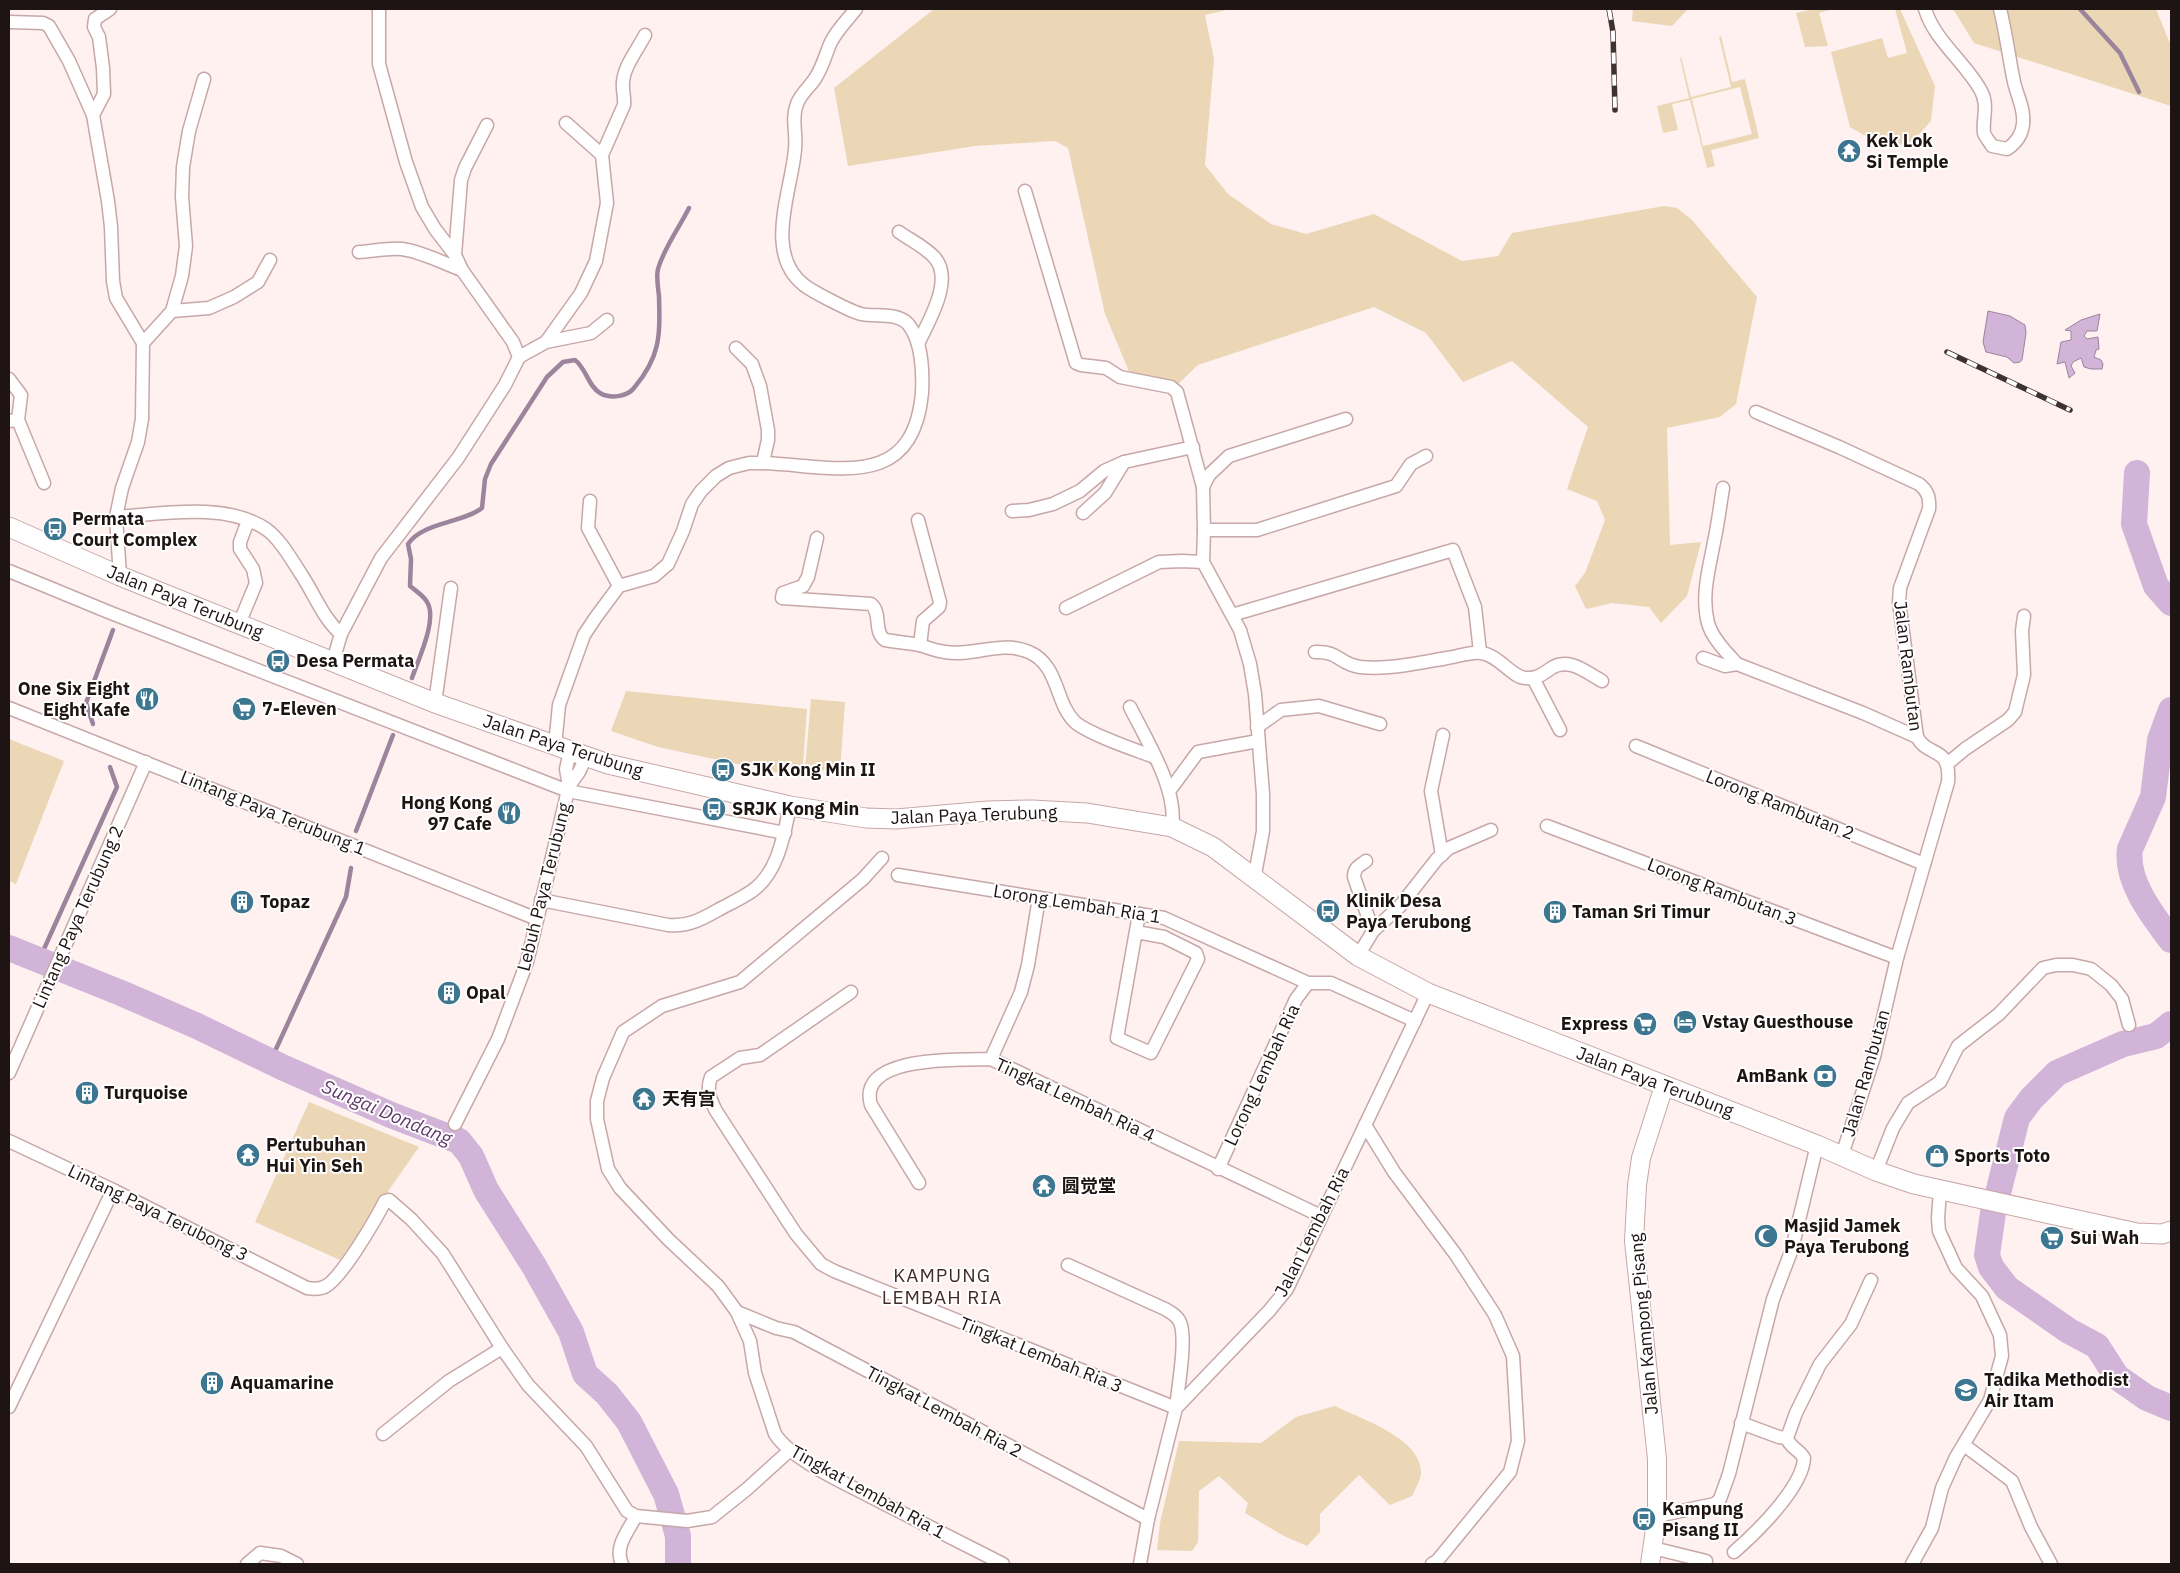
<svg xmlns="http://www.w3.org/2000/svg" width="2180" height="1573" font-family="'IBM Plex Sans','Noto Sans SC',sans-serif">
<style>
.green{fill:#ebd6b6;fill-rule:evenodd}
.water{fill:#d1b4d8;stroke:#9c849d}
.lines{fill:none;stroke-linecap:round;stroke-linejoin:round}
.stream{stroke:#9c849d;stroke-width:4.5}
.river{stroke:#d1b4d8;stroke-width:26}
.minor-casing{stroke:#c7a7a7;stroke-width:15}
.secondary-casing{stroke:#c7a7a7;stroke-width:20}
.primary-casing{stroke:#c7a7a7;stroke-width:21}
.minor{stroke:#fff;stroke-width:12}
.secondary{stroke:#fff;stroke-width:18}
.primary{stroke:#fff;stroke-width:19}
.rail-casing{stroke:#3d3131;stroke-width:5.5}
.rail{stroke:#fff;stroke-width:4;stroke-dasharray:11;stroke-linecap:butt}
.labels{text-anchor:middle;stroke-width:4;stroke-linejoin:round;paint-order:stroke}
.poi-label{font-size:18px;font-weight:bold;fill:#1f1414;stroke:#fff;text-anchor:start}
.street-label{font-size:18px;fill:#1f1414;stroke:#fff}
.water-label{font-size:19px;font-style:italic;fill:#5e3867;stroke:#fff}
.neighbourhood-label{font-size:19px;letter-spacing:1px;fill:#442b2b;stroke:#fff}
</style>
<rect width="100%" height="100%" fill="#fef1f0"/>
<!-- green -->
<g class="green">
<path d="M934,9H1231L1205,15L1214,59L1205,165L1228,194L1271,224L1306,234L1374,214L1462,261L1498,256L1512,233L1664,206L1677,208L1692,220L1757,297L1736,404L1720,417L1667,428L1670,545L1701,542L1687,596L1661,623L1649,607L1612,603L1586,609L1575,586L1585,573L1605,520L1597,501L1567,489L1588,427L1512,361L1463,382L1426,333L1374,307L1198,365L1177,385L1130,374L1105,314L1068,148L1055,141L975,146L848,166L834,88Z"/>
<path d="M1633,9H1688L1672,26L1632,21Z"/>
<path d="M1813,9H1833L1819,13L1828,46L1805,47L1796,13Z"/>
<path d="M1895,9H1900L1935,86L1931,121L1912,142L1905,145L1876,142L1850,127L1831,52L1882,38L1888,58L1907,53Z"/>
<path d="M1953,9H2156L2171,46V106L1974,43Z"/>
<path d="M1721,36L1732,82L1745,79L1759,138L1711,150L1715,166L1707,168L1690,100L1672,104L1678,130L1663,133L1657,106L1689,98L1680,58L1681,57L1691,97L1731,87L1719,37ZM1740,87L1752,134L1703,146L1692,99Z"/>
<path d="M626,691L807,709L802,778L658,747L611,731Z"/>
<path d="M811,699L845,702L840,772L805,769Z"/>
<path d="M9,739L64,761L16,884L9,881Z"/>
<path d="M309,1102L419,1147L340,1260L255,1222Z"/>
<path d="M1335,1406C1361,1419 1419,1437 1421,1471C1422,1478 1415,1489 1412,1496L1390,1505L1359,1475L1320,1514V1532L1307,1546L1284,1536L1245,1513L1248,1503L1219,1476L1199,1491L1198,1542L1192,1551L1157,1550L1160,1523L1179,1441L1261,1443L1296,1417Z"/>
</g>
<!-- water -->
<g class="water">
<path d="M1988,311L2010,316L2025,325L2026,333L2022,360L2020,362L2014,363L2007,357L1986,352L1983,342Z"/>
<path d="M2100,314L2097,331H2087L2084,336L2087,339L2098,337L2099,349L2096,350L2094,357L2101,360L2103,364L2102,369H2091L2084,367L2081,358L2073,362L2071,366L2075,373L2069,378L2065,362L2057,364L2061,342L2071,340V331L2065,330L2081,320Z"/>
</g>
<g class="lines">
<!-- stream -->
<g class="stream">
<path d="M2080,9L2120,53L2139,92"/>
<path d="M412,678C418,660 438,619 427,602C424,596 416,591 410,586L411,559L408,544C423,522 463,523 482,508L485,479L491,464L547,377L563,362L575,360C586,368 588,386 600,393C610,399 627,397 634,388C661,356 660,335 659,296C658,287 656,277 658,269C664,248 679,228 689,208"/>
<path d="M93,724L86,703L113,630"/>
<path d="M356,831L393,735"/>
<path d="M39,960L117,787L110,767"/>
<path d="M270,1062L346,897L351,868"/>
</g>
<!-- river -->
<g class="river">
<path d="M2137,473L2134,524L2156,586L2171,603"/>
<path d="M2171,710L2160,740L2153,797L2130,849C2125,881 2153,916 2171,940"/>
<path d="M9,948L121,993L197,1026L284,1068L391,1115L459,1141L471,1156L486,1190L534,1266L571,1332L585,1374L607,1394L629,1422L666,1494L678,1536V1564"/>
<path d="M2171,1024L2156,1036L2123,1044L2057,1073L2031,1099L2017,1118L1993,1213L1987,1255L1991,1267L2007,1288L2069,1331L2097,1346L2117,1377L2147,1398L2171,1408"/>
</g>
<!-- minor casing -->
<g class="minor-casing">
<g id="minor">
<path d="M1925,9C1934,40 1966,63 1981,91C1989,105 1982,120 1984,133C1985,137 1990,142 1992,146L2007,149C2016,143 2022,135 2023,124C2025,109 2017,96 2014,82C2009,58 2006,33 2000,9"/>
<path d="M9,22L43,23L49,26L69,61L93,115L108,201L111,227L113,281L116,298L143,343"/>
<path d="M93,115L104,94L103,68L99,37L94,27L95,19L110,9"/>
<path d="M566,123L602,155"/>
<path d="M1025,191L1076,363L1081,365L1106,368L1120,377L1171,387L1177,392L1203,487L1204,530L1203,562L1240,630L1250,664L1255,694L1263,794V831L1254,880"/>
<path d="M899,232C910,240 925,247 934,257C955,279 928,322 918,344"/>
<path d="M359,252C373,251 388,248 402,249C423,252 443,263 462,270"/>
<path d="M455,255L461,180L465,168L487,125"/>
<path d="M172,311L209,308L234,297L258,282L270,260"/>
<path d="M546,342L581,293L596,261L607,203L602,155L624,105C625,97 622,90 623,82C624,66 638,49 645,35"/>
<path d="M736,348L752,364L760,386L768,430V440L763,462"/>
<path d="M519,357L546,342L591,333L607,320"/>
<path d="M9,379L21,395L18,420"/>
<path d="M1756,412L1839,447L1919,484C1928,491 1930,498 1929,509L1900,588L1899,602L1917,737C1928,758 1951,745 1948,782L1897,958L1874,1057L1842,1155"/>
<path d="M9,421L18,420L44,483"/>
<path d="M1203,487L1209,475L1229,456L1346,419"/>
<path d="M1723,488C1720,506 1718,524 1714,542C1709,569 1701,596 1708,623C1712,638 1727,653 1737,664"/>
<path d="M590,501L588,528L619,586"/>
<path d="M1012,511L1029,510L1053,504L1080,491L1104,471L1124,462"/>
<path d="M1083,513L1105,493L1124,462L1193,447"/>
<path d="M116,517C162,514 226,502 266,529C281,540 291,559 301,574C315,595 322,617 341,634"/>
<path d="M918,520L940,602L939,607L923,621L920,645"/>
<path d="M1204,530H1257L1396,486L1411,464L1426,456"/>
<path d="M817,538L808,577L803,586L783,593L782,598L871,604C882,613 873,632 885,640C897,642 908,643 920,645C928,648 937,651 945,652C974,657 1000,640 1029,652C1059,665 1055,702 1074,721C1085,733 1136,750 1154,757"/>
<path d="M9,571L111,613L568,791L785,833"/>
<path d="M120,576L116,517L122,488L138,442L142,419L143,343L172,311L182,276L186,246L182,197L183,167L189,131L204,79"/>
<path d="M1066,608L1159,562L1182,561L1203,562"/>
<path d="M1232,615L1453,550L1475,607L1480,652"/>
<path d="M239,624L256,583L253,569L240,549V542L248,521"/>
<path d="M1315,652C1340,651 1338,664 1360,667C1389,670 1419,663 1447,658C1457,657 1471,651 1481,653C1499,655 1512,678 1526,678C1536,679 1543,674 1550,669C1568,656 1586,672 1602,681"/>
<path d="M1703,658L1725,666L1737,664L1863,713L1917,737"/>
<path d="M333,661L341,634L381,558L458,458L505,385L519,357L513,342L462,270L455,255L435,229L422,207L406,162L379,64V9"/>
<path d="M1533,678L1560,730"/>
<path d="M435,703L451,588"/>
<path d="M1130,707C1147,741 1178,790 1172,827"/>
<path d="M9,708L537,919"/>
<path d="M1257,727L1281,710L1319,706L1380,724"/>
<path d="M555,746L559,705L584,635L596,617L619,586L654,576L668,564L683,531L692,504L701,491L716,476L729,468L749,463C823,461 912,500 922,393C923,373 922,340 908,324C897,312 875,317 861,314C850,311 813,292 804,285C763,253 792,190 795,149C797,133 791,119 797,104C800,94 811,86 816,77C823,66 826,53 831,42C837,30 848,19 856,9"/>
<path d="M1636,746L1924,864"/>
<path d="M1947,764L1965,749L2008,720L2015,712L2024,675L2022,631L2024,616"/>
<path d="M569,786L566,769L570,752"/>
<path d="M1170,790L1198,752L1258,741"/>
<path d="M1547,826L1897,958"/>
<path d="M1442,855L1431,791L1443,735"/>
<path d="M882,858L863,879L740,982L662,1006L623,1032L603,1078L597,1101V1119L608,1169L620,1188L668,1239L718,1286L737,1312L750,1341L755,1373L775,1434C792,1460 845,1483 873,1498C916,1520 959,1542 1003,1564"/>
<path d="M898,875L1164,918L1308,983H1331L1415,1021"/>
<path d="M541,900L668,925C688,927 702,919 718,910C729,904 742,898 752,891C778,873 784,835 790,806"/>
<path d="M1373,931L1400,906L1437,859L1449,848L1491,830"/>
<path d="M1136,932L1164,937L1196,953L1198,959L1151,1053L1117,1038L1139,914"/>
<path d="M1358,956L1373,931L1354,877C1354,868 1359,866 1366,861"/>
<path d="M851,992L760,1055L740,1058L711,1077C706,1090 710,1099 716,1111L796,1234L821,1264L834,1271L1176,1408C1178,1387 1186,1345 1181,1325C1179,1317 1172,1313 1165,1309L1068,1265"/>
<path d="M991,1059L1021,992L1028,965L1039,898"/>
<path d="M9,1073L146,762"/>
<path d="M455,1124L498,1039L527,962L569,786L579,772L586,757"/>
<path d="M1365,1125L1394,1172L1456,1255L1495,1315L1513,1356L1518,1441L1510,1472L1437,1561L1432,1564"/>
<path d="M9,1141L113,1190L307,1288C313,1289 321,1289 326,1286C342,1277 376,1219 385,1201L389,1200L411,1219L443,1254L502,1348L528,1385L586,1446L627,1511L636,1516L687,1521L712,1517L747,1489L789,1451"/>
<path d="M1218,1169L1296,999L1308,983"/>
<path d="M1876,1171L1893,1128L1908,1103L1940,1082L1958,1046L1999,1014L2043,968L2056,965H2073L2091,969L2111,985L2122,999L2129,1025"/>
<path d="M919,1183L871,1105C856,1054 963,1060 991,1059L1321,1216"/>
<path d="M737,1312L776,1328L794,1332L1148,1519"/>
<path d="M9,1407L113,1190"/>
<path d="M1741,1423L1779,1437L1787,1438"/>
<path d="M383,1434L449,1381L502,1348"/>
<path d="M1964,1445L2012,1481L2031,1527L2051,1564"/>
<path d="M1657,1516L1715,1504L1720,1499L1729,1474L1773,1299L1792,1249L1817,1145"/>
<path d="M1653,1548L1706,1561"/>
<path d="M1734,1552C1756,1533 1803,1487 1804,1458C1800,1450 1789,1447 1787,1438L1796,1413L1820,1364L1851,1324L1871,1280"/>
<path d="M247,1564L260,1553L281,1556L297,1564"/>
<path d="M622,1564C614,1547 628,1531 636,1516"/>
<path d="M1140,1564L1148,1519L1176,1408L1269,1311L1287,1289L1428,993"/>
<path d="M1912,1564L1932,1528L1942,1488L1956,1457L1990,1400L2002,1356L2000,1335L1982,1296L1956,1268L1939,1231L1938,1218L1940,1190"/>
</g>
</g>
<!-- secondary casing -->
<g class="secondary-casing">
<path id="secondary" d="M1650,1564L1657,1516V1459L1634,1241L1637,1185L1641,1158L1664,1086"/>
</g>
<!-- primary casing -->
<g class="primary-casing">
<path id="primary" d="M9,527L120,576L435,703L608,764L790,806L866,818L896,819L988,811L1032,810L1087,813L1172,827L1213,847L1358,956L1428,993L1817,1145L1876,1171L1914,1184L2137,1233L2162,1234L2171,1231"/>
</g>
<!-- minor -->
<use href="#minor" class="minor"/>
<!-- secondary -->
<use href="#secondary" class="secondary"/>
<!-- primary -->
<use href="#primary" class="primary"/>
<!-- rail casing -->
<g class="rail-casing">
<g id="rail">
<path d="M1609,9L1613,32L1615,110"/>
<path d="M1947,352L2070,410"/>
</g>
</g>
<!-- rail -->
<use href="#rail" class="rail"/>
</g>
<!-- icons -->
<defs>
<g id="temple-disc" transform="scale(1.25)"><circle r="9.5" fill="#3d7690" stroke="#fff"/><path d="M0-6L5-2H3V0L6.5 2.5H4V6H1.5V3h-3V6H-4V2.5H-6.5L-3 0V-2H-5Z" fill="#fff"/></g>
<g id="bus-disc" transform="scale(1.25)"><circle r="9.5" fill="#3d7690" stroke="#fff"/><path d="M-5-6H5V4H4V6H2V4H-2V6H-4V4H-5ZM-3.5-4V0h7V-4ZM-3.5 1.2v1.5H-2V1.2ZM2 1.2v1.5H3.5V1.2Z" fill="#fff"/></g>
<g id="restaurant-disc" transform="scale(1.25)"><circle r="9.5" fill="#3d7690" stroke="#fff"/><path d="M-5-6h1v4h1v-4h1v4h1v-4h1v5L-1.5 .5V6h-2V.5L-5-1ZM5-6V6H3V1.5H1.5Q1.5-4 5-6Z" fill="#fff"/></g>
<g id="supermarket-disc" transform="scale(1.25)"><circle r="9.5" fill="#3d7690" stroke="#fff"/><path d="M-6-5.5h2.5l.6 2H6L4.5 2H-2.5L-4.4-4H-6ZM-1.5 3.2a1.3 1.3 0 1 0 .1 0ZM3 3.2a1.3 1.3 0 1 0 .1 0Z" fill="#fff"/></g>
<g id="building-disc" transform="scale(1.25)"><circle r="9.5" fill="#3d7690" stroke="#fff"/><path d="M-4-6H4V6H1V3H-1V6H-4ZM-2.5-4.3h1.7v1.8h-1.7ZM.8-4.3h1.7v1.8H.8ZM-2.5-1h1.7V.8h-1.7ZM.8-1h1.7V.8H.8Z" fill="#fff"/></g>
<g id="hotel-disc" transform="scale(1.25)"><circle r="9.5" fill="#3d7690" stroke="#fff"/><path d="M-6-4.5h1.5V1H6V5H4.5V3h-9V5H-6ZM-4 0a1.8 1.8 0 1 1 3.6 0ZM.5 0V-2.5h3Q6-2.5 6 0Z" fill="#fff"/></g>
<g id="bank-disc" transform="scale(1.25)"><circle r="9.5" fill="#3d7690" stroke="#fff"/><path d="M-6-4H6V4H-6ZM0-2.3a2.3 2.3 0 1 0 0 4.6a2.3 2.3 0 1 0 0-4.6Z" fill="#fff"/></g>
<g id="shop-disc" transform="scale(1.25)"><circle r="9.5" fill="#3d7690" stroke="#fff"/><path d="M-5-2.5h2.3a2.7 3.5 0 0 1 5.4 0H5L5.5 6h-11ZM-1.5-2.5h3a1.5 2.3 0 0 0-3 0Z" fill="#fff"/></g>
<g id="mosque-disc" transform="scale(1.25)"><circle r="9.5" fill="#3d7690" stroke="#fff"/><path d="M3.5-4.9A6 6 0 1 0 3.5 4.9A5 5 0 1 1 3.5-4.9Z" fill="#fff"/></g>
<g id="school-disc" transform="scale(1.25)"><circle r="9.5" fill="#3d7690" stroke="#fff"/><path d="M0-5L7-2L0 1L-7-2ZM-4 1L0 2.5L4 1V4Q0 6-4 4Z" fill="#fff"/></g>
</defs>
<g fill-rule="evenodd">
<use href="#temple-disc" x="1849" y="151"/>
<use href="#bus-disc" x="55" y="529"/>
<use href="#bus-disc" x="278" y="661"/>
<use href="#restaurant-disc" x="147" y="699"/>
<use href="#supermarket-disc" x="244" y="709"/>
<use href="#bus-disc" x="723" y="770"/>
<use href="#bus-disc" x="714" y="809"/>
<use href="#restaurant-disc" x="509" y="813"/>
<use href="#building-disc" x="242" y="902"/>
<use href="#bus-disc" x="1328" y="911"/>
<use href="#building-disc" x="1555" y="912"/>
<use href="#building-disc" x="449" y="993"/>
<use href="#hotel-disc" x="1685" y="1022"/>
<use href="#supermarket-disc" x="1645" y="1024"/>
<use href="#bank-disc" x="1825" y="1076"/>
<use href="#building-disc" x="87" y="1093"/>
<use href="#temple-disc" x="644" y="1099"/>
<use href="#temple-disc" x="248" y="1155"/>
<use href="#shop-disc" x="1937" y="1156"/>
<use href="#temple-disc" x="1044" y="1186"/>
<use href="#mosque-disc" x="1766" y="1236"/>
<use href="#supermarket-disc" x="2052" y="1238"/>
<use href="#building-disc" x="212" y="1383"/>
<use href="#school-disc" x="1966" y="1390"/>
<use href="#bus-disc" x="1644" y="1519"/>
</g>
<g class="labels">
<!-- poi labels -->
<g class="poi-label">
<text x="1866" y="147">Kek Lok<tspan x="1866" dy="21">Si Temple</tspan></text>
<text x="72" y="525">Permata<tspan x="72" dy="21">Court Complex</tspan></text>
<text x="296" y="667">Desa Permata</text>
<text x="130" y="695" text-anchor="end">One Six Eight<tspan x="130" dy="21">Eight Kafe</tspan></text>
<text x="262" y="715">7-Eleven</text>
<text x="740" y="776">SJK Kong Min II</text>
<text x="492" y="809" text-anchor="end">Hong Kong<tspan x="492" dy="21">97 Cafe</tspan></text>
<text x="732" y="815">SRJK Kong Min</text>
<text x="1346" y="907">Klinik Desa<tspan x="1346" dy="21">Paya Terubong</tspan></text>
<text x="260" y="908">Topaz</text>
<text x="1572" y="918">Taman Sri Timur</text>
<text x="466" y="999">Opal</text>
<text x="1702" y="1028">Vstay Guesthouse</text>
<text x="1628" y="1030" text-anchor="end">Express</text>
<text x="1808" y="1082" text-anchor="end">AmBank</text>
<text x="104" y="1099">Turquoise</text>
<text x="662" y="1105">天有宫</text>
<text x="266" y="1151">Pertubuhan<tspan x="266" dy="21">Hui Yin Seh</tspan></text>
<text x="1954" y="1162">Sports Toto</text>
<text x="1062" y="1192">圆觉堂</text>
<text x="1784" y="1232">Masjid Jamek<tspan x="1784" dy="21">Paya Terubong</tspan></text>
<text x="2070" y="1244">Sui Wah</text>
<text x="1984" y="1386">Tadika Methodist<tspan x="1984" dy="21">Air Itam</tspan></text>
<text x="230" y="1389">Aquamarine</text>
<text x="1662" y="1515">Kampung<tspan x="1662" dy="21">Pisang II</tspan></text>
</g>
<!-- street labels -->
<g class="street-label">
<text transform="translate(185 602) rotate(22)" y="6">Jalan Paya Terubung</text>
<text transform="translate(1908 666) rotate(83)" y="6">Jalan Rambutan</text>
<text transform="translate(563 746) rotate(18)" y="6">Jalan Paya Terubung</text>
<text transform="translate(1780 805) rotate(22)" y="6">Lorong Rambutan 2</text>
<text transform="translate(273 813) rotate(22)" y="6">Lintang Paya Terubung 1</text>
<text transform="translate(974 815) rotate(-2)" y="6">Jalan Paya Terubung</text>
<text transform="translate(544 887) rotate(-76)" y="6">Lebuh Paya Terubung</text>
<text transform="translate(1722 892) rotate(21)" y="6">Lorong Rambutan 3</text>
<text transform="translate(1077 904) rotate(9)" y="6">Lorong Lembah Ria 1</text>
<text transform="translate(78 917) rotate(-66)" y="6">Lintang Paya Terubung 2</text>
<text transform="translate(1866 1073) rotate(-74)" y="6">Jalan Rambutan</text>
<text transform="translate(1262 1075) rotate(-65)" y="6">Lorong Lembah Ria</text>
<text transform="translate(1655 1082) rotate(21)" y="6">Jalan Paya Terubung</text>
<text transform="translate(1075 1100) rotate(25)" y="6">Tingkat Lembah Ria 4</text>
<text transform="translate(158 1213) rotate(26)" y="6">Lintang Paya Terubong 3</text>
<text transform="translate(1312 1232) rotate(-63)" y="6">Jalan Lembah Ria</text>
<text transform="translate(1644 1324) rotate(-95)" y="6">Jalan Kampong Pisang</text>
<text transform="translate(1041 1355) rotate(22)" y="6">Tingkat Lembah Ria 3</text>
<text transform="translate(944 1412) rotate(28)" y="6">Tingkat Lembah Ria 2</text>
<text transform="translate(868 1492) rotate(29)" y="6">Tingkat Lembah Ria 1</text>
</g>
<!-- water labels -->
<g class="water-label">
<text transform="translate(387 1112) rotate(23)" y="7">Sungai Dondang</text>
</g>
<!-- neighbourhood labels -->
<g class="neighbourhood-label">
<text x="942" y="1282">KAMPUNG<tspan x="942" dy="22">LEMBAH RIA</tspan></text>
</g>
</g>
<!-- border -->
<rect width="2180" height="1573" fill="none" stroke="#1f1414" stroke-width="20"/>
</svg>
